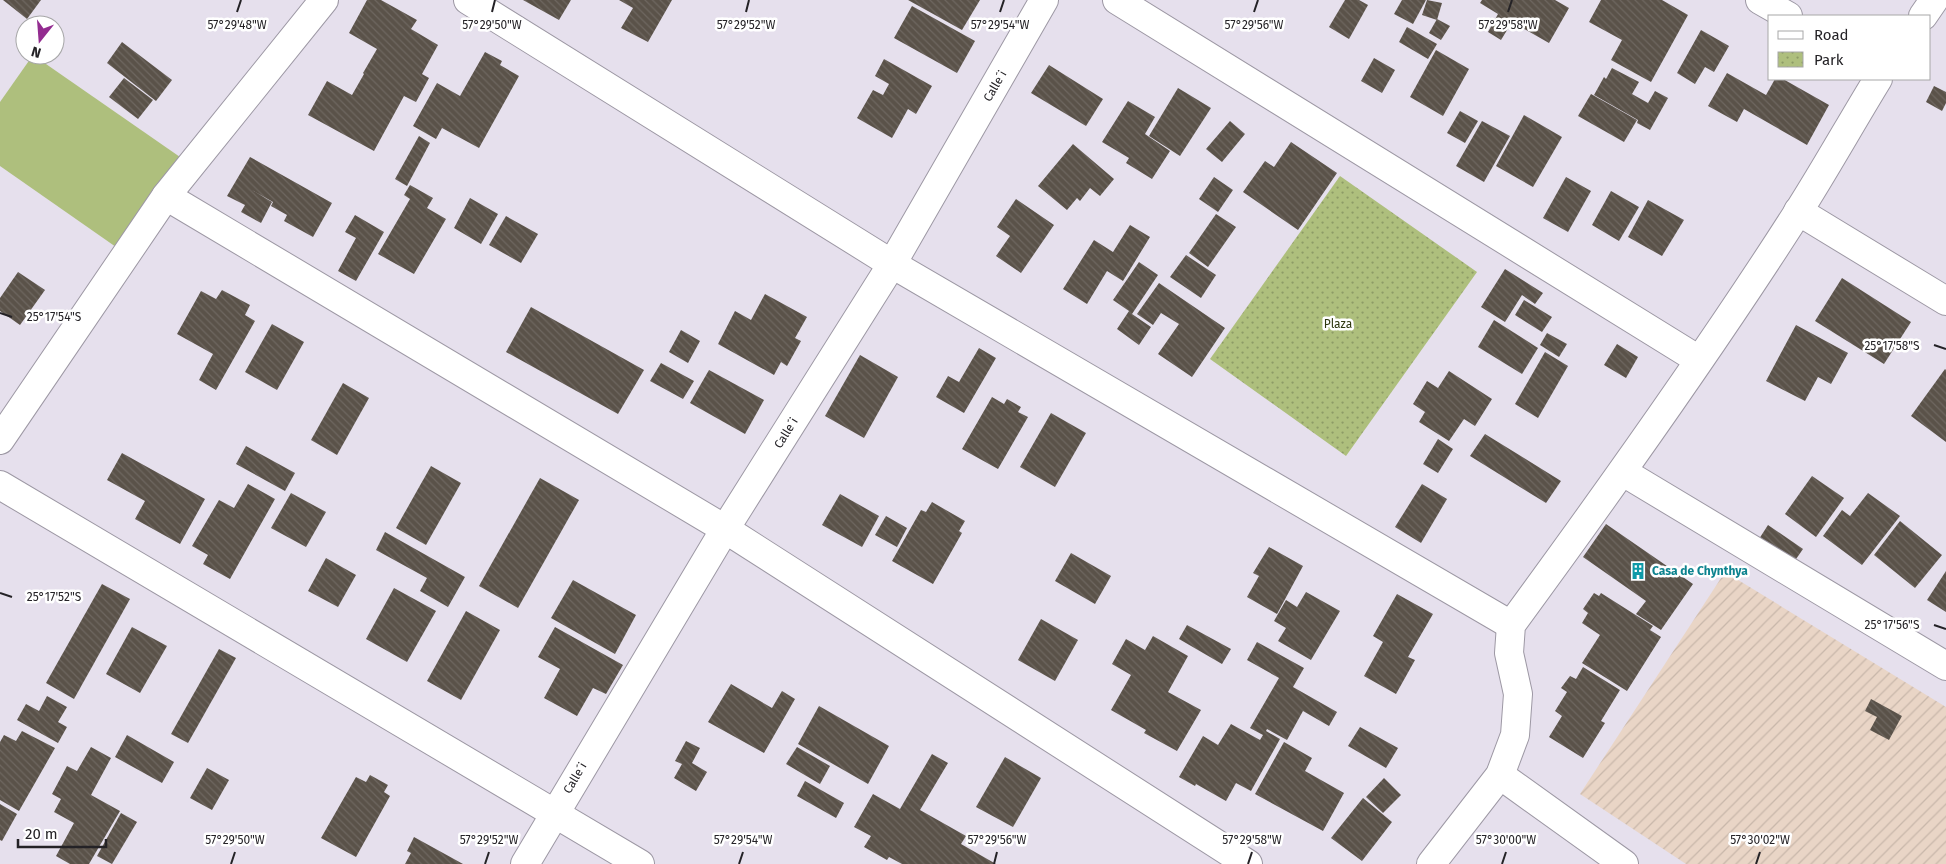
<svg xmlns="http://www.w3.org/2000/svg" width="1946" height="864" font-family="'Fira Sans',sans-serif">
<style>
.industrial{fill:url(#industrial-furrows)}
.grass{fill:#aebf7d}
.park{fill:url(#park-dots)}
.building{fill:url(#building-back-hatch)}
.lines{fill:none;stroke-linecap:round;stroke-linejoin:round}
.minor-casing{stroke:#9d98a4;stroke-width:30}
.minor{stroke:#fff;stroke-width:28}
.ticks{fill:none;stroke:#242226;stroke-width:2}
.labels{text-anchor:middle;stroke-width:5;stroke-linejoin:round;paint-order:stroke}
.street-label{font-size:12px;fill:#242226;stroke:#fff}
.park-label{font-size:12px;fill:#2e370f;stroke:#fff}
.culture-label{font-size:12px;font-weight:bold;fill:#0d838f;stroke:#fff;text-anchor:start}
.ticks-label{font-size:12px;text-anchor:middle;fill:#242226;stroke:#fff;stroke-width:5;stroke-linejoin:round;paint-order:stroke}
</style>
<defs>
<pattern id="industrial-furrows" width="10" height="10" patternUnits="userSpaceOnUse" patternTransform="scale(1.25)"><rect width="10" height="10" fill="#e9d5c6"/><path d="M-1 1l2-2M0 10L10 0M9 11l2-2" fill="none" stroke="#c8b7aa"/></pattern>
<pattern id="park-dots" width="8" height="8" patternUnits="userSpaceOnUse" patternTransform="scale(1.25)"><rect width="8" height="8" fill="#aebf7d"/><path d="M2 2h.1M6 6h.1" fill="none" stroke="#8d9b66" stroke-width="1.8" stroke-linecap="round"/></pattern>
<pattern id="building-back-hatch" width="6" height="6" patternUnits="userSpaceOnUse" patternTransform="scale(1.25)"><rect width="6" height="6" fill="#5a5249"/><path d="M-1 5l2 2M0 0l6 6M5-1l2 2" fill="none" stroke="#6e6760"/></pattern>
</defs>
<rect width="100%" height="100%" fill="#e6e0ed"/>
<!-- industrial -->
<path class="industrial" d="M1725,572L1946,707V864H1686L1580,794Z"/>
<!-- grass -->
<path class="grass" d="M33,55L180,157L116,247L0,166V102Z"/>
<!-- park -->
<path class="park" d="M1340,176L1477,272L1346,456L1210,359Z"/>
<!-- building -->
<g class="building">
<path d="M3,0H41L27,19Z"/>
<path d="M367,0H381L417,20L411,29L438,45L422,74L429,78L416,102L404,96L374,151L308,115L327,81L352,95L364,74L363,73L377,49L349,33Z"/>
<path d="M523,0H571L559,20Z"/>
<path d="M619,0H672L648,42L621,28L633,8Z"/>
<path d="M908,0H980L962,30Z"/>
<path d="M1345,0H1359L1368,5L1349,39L1329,27Z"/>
<path d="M1402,0H1426L1413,24L1394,14Z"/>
<path d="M1427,0L1442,3L1437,20L1422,15Z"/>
<path d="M1482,0H1555L1569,8L1549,43L1512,22L1501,40L1488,32L1498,14L1480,3Z"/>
<path d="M1601,0H1662L1688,15L1651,82L1611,60L1622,40L1589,22Z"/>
<path d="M912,6L975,41L957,73L894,38Z"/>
<path d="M1437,19L1450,26L1441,40L1429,33Z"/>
<path d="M1407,27L1437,44L1428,59L1399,42Z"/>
<path d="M1701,30L1729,46L1714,72L1705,67L1695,84L1677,73Z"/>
<path d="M122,42L172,80L156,101L107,63Z"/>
<path d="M1436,50L1469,69L1443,116L1410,97Z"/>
<path d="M485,52L502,61L500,65L519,76L479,148L442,128L436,139L413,126L437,83L460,96Z"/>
<path d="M1374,58L1395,70L1382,93L1361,81Z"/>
<path d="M884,59L932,86L916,114L908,109L892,138L857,118L873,90L883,95L889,84L875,76Z"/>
<path d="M1049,65L1103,99L1086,126L1031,93Z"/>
<path d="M1612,68L1639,82L1632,94L1648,103L1655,91L1668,98L1650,130L1637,123L1638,120L1594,95L1604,77L1606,79Z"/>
<path d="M1727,73L1766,95L1775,79H1783L1829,105L1807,145L1744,109L1737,122L1708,106Z"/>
<path d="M124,78L153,100L138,119L109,97Z"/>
<path d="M1934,86L1946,92V103L1942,111L1926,102Z"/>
<path d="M1178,88L1211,108L1180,156L1149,136Z"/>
<path d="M1591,94L1637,120L1624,142L1578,116Z"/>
<path d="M1128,101L1155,117L1145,134L1170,151L1152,179L1126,163L1129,158L1102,142Z"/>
<path d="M1460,111L1478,121L1465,143L1447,133Z"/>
<path d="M1524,115L1562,137L1533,187L1496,166Z"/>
<path d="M1230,121L1245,134L1222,162L1206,149Z"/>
<path d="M1482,121L1510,136L1484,182L1456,166Z"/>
<path d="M419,136L430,143L407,186L395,179Z"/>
<path d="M1291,142L1337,173L1298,230L1243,192L1265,161L1274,167Z"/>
<path d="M1073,144L1114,179L1100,196L1090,188L1080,201L1077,198L1067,210L1038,186Z"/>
<path d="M250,157L332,203L313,237L284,221L287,215L271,206L273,202L252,190L272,202L261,223L241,212L245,205L227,196Z"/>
<path d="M1214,177L1233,190L1218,212L1199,199Z"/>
<path d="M1566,177L1591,191L1568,232L1543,218Z"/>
<path d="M410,185L433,198L427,208L446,219L414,274L378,254L410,199L404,195Z"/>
<path d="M1611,191L1639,207L1619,241L1592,225Z"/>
<path d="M470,198L498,214L481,244L454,228Z"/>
<path d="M1016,199L1054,225L1021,273L996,256L1010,236L997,227Z"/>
<path d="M1648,200L1684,220L1662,256L1628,237Z"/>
<path d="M1216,214L1236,227L1208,267L1189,253Z"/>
<path d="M355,215L384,232L356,281L338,271L356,238L345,232Z"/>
<path d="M506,216L538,234L521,263L489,245Z"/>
<path d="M1130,225L1150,237L1123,281L1107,271L1087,304L1063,289L1094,240L1113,252Z"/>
<path d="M1186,255L1216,275L1201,298L1170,277Z"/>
<path d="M1139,262L1158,275L1132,314L1151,327L1139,345L1117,329L1129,311L1113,300Z"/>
<path d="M1505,269L1543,293L1535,304L1522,295L1505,322L1481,307Z"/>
<path d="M18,272L45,290L20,325L0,311V298Z"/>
<path d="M1842,278L1911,322L1884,364L1815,321Z"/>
<path d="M1159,283L1225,328L1192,377L1158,354L1179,324L1161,313L1153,325L1137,314Z"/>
<path d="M222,290L250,305L245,315L255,321L216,390L199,380L213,354L177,334L201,291L216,299Z"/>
<path d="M765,294L807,317L795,338L801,341L787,366L781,362L774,375L718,344L735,311L751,320Z"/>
<path d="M1524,300L1552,317L1542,332L1515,315Z"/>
<path d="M531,307L644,370L618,414L506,352Z"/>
<path d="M1494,320L1538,348L1522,374L1478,347Z"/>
<path d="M272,324L304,342L277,390L245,372Z"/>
<path d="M1796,325L1848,353L1831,384L1818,377L1805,401L1766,381Z"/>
<path d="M681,330L700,341L688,363L669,352Z"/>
<path d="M1547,333L1567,344L1559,357L1540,345Z"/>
<path d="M1617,344L1638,357L1626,378L1604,365Z"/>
<path d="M979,348L996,358L964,413L936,397L948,376L959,382Z"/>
<path d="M1545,352L1568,366L1538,418L1515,404Z"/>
<path d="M860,355L898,377L864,438L825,416Z"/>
<path d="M661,363L694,381L683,399L650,381Z"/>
<path d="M1945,369L1946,370V442L1911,416Z"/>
<path d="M709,370L764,400L745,434L690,403Z"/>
<path d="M1449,371L1492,399L1475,426L1464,419L1449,441L1419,422L1425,412L1413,404L1427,381L1438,388Z"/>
<path d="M343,383L369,398L337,455L311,440Z"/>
<path d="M992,397L1004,404L1007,399L1021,407L1018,412L1028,417L998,469L962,449Z"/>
<path d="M1051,413L1086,433L1055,487L1020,467Z"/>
<path d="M1485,434L1561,481L1546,503L1470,456Z"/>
<path d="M1438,439L1453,449L1438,473L1423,464Z"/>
<path d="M246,446L295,473L285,491L236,464Z"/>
<path d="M122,453L205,499L180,544L135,519L145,501L107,480Z"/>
<path d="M431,466L461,483L426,545L396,528Z"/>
<path d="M1812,476L1844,498L1816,537L1785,514Z"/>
<path d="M540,478L579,500L518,608L479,586Z"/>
<path d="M248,484L275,499L230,579L203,564L208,555L192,546L219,500L234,508Z"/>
<path d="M1422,484L1447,499L1421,543L1395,527Z"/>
<path d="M291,493L326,512L306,547L271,528Z"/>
<path d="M1868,493L1900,516L1862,565L1823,536L1842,510L1850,516Z"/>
<path d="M840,494L879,516L862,547L822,525Z"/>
<path d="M932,502L965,521L959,531L962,533L933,584L892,561L921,510L926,512Z"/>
<path d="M886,516L907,528L897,547L875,535Z"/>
<path d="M1900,521L1942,555L1915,588L1874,555Z"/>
<path d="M1606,524L1693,584L1661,630L1636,614L1646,601L1583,557Z"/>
<path d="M1768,525L1803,549L1794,562L1759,539Z"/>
<path d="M385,532L465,577L448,607L420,591L427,578L376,550Z"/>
<path d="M1269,547L1303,566L1277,614L1247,597L1259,576L1253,573Z"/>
<path d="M1071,553L1111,576L1095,604L1055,581Z"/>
<path d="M326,558L356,575L338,607L308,591Z"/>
<path d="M1946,571V612L1927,600Z"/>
<path d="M573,580L636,615L615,654L551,618Z"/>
<path d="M102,584L130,599L74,699L46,683Z"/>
<path d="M394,588L436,611L407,662L366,639Z"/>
<path d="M1306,592L1340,611L1311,660L1278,641L1286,628L1274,621L1286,600L1297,607Z"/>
<path d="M1594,593L1599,596L1601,593L1653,626L1650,630L1661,637L1627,691L1582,663L1600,635L1582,623L1588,613L1583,609Z"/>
<path d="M1397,594L1433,614L1408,657L1415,660L1396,694L1364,676L1383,642L1373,636Z"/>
<path d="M466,611L500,630L461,700L427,681Z"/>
<path d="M1041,619L1078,640L1055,681L1018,660Z"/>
<path d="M1187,625L1231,649L1222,664L1179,639Z"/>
<path d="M132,627L167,646L140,693L106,674Z"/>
<path d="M555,627L623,665L606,694L593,688L577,716L544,698L560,669L538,657Z"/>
<path d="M1153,636L1188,656L1168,692L1201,710L1177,751L1144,733L1146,730L1111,710L1131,675L1112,664L1126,639L1145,650Z"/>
<path d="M1257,642L1304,668L1293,687L1337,712L1329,726L1303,711L1287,740L1267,729L1266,731L1280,739L1251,791L1236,783L1226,801L1196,784L1195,786L1179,777L1203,736L1218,745L1231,724L1260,740L1263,735L1250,728L1279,678L1247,660Z"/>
<path d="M219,649L236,658L188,743L171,734Z"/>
<path d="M1583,667L1620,690L1601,721L1605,723L1583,758L1549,737L1562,716L1555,711L1567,692L1561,688L1570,676L1576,679Z"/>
<path d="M731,684L772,708L782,691L795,699L764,753L708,722Z"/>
<path d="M47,696L67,707L58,722L67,727L58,743L17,720L26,704L39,711Z"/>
<path d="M1871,699L1902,716L1889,740L1870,730L1877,717L1865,711Z"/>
<path d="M819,706L889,746L868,784L798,744Z"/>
<path d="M1360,727L1398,748L1386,768L1348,746Z"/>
<path d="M22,731L55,748L19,811L0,800V742L4,735L16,741Z"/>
<path d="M127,735L174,762L162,783L115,757Z"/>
<path d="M686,741L700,748L692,763L707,772L696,791L674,778L682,764L675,761Z"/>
<path d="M1284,742L1312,758L1305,771L1344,793L1323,831L1255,794Z"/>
<path d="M91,747L111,758L91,795L120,811L89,864H70L56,856L74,823L54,812L61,799L52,794L67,766L77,771Z"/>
<path d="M797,747L830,766L820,784L786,764Z"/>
<path d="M932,754L948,763L920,810L966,836L961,844L996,864H902L889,857L887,860L864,847L871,836L854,827L873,794L900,809Z"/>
<path d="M1005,757L1041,778L1013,827L976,807Z"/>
<path d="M207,768L229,780L212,810L190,798Z"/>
<path d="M370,775L388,785L384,792L390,796L356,857L321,838L356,777L366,782Z"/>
<path d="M1384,778L1401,795L1383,813L1366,797Z"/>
<path d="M805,781L844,803L836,818L797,796Z"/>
<path d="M1363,798L1392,822L1362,861L1331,838Z"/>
<path d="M0,804L17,814L2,841L0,840Z"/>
<path d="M121,813L137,822L112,864L97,856Z"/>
<path d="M414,837L434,848L463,864H405L411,853L407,851Z"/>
</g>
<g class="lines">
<!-- minor casing -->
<g class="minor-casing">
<g id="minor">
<path d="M468,0L892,264L1511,625"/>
<path d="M1117,0L1699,360"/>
<path d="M1760,0L1788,16"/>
<path d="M1923,16L1934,0"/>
<path d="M166,196L725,529L1248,864"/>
<path d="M1798,211L1946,301"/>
<path d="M0,440L166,196L324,0"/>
<path d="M1623,472L1946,666"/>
<path d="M0,485L640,864"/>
<path d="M1500,775L1624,864"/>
<path d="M525,864L725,529L892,264L1044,0"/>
<path d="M1431,864L1500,775L1515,735L1518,694L1509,653L1511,625C1610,490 1708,353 1798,212C1826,168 1851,123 1878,79"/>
</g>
</g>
<!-- minor -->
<use href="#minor" class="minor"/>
</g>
<!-- ticks -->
<path class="ticks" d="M237,12L241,0M492,12L495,0M746,12L749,0M1000,12L1004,0M1254,12L1258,0M1508,12L1512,0M0,313L12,317M1934,345L1946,349M0,593L12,597M1934,625L1946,629M231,864L235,852M485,864L489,852M739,864L743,852M994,864L997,852M1248,864L1252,852M1502,864L1506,852M1756,864L1760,852"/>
<!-- icons -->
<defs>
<g id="building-bare" transform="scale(1.35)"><path d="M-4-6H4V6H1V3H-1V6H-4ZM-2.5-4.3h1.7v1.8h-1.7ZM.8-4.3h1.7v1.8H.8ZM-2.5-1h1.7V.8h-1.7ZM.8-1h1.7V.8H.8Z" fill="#0f9aa8" stroke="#fff" stroke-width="2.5" paint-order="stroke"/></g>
</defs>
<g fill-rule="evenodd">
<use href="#building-bare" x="1638" y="571"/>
</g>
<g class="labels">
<!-- street labels -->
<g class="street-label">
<text transform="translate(995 86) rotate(-60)" y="4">Calle´i</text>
<text transform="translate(786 433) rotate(-58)" y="4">Calle´i</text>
<text transform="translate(575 778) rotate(-59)" y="4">Calle´i</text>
</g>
<!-- park labels -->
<g class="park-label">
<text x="1338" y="328">Plaza</text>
</g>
<!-- culture labels -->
<g class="culture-label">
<text x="1652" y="575">Casa de Chynthya</text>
</g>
</g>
<g class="ticks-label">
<text x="237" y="29">57°29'48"W</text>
<text x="492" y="29">57°29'50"W</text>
<text x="746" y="29">57°29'52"W</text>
<text x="1000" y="29">57°29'54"W</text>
<text x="1254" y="29">57°29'56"W</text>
<text x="1508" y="29">57°29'58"W</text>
<text x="54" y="321">25°17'54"S</text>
<text x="1892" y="350">25°17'58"S</text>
<text x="54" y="601">25°17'52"S</text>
<text x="1892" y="629">25°17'56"S</text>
<text x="235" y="844">57°29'50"W</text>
<text x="489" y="844">57°29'52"W</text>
<text x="743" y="844">57°29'54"W</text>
<text x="997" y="844">57°29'56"W</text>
<text x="1252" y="844">57°29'58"W</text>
<text x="1506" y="844">57°30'00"W</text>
<text x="1760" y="844">57°30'02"W</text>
</g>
<!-- legend -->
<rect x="1768" y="15" width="162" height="65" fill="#ffffff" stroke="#a7a7a8"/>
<rect x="1778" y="31" width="25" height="8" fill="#ffffff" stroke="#a7a7a8"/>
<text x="1814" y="40" font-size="15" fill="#242226">Road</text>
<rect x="1778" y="52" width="25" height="15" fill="url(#park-dots)" stroke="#a7a7a8"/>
<text x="1814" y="65" font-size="15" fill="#242226">Park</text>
<!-- north arrow -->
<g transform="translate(40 40) rotate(197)"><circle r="24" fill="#ffffff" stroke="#a7a7a8"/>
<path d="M0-4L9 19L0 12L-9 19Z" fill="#932c90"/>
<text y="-8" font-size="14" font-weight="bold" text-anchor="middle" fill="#242226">N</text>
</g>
<!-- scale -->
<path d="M18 839v8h88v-8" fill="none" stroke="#242226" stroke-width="2.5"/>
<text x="25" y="839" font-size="15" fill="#242226" stroke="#ffffff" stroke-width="4" paint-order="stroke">20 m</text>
</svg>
